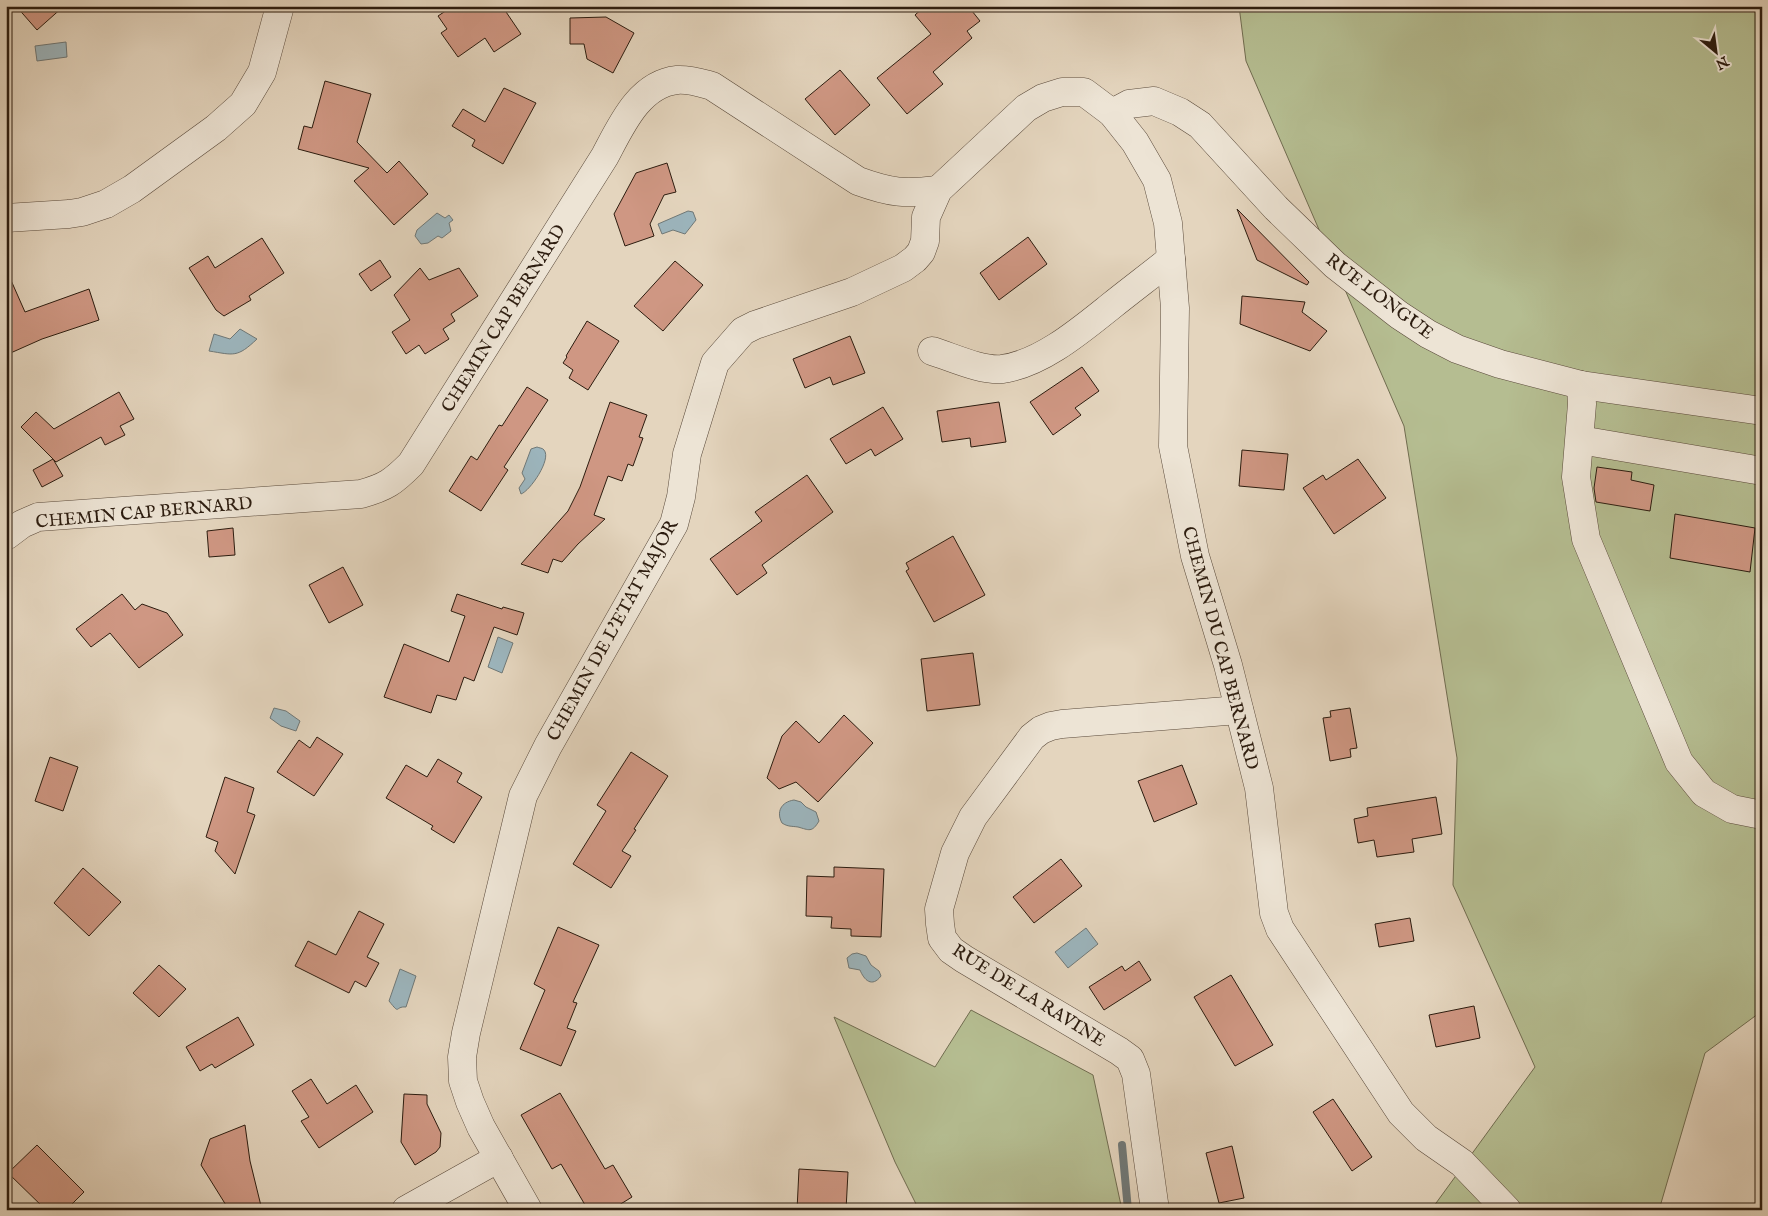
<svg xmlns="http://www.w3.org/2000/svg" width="1768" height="1216" font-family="'IM FELL English',serif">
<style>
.green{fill:#b5bd91;stroke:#706c50}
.water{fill:#9cb5bd;stroke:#6f7877}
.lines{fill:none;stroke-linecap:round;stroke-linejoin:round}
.stream{stroke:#6f7877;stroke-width:8}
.building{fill:#cf9783;stroke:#2c1c0f}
.minor-casing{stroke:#5a4a3b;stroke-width:29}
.minor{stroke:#ede4d5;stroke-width:28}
.labels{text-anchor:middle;stroke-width:4;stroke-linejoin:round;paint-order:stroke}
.street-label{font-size:18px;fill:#2c1c0f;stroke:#ede4d5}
</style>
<rect width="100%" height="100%" fill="#e4d5be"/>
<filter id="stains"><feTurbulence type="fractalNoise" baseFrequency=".004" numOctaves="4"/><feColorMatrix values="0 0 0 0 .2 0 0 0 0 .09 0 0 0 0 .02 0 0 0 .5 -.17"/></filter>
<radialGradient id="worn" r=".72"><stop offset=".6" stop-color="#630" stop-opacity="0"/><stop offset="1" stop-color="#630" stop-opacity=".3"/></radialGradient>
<!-- green -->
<g class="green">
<path d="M1239,6H1762V1011L1705,1053L1659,1210H1431L1535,1067L1453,885L1457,758L1404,426L1246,61Z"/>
<path d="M971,1010L1093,1075L1122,1210H919L895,1162L834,1017L935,1067Z"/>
</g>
<!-- water -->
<g class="water">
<path d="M66,42L67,57L37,61L35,46Z"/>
<path d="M688,211L693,212L696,220L685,234L673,230L662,234L658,224Z"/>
<path d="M437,213L445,218L449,215L453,220L449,223L451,231L442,238L438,236L428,243L421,244L415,236L417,230Z"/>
<path d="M240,329L257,339C237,358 234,355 209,351L214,334L230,339Z"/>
<path d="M537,447C539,448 543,448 544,450C552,459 530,491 521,494L519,488L525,479L522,473L531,449Z"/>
<path d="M498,637L513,643L502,673L488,667Z"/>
<path d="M274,708L286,711L300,721L296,731L281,726L270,718Z"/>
<path d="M794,800L801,802L806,807L816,812L819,821C812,833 809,830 798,827C792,826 788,827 782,823C776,812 781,802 794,800Z"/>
<path d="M1086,928L1098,944L1068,968L1055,952Z"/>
<path d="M857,953L866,956L871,965L879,971L881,976C872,988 864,980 860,970L849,968L847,958L852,954Z"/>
<path d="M400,969L416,976L406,1007C394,1006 401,1016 389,1001Z"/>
</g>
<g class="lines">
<!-- stream -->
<path class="stream" d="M1122,1145L1128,1210"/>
</g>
<!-- building -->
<g class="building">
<path d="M16,6H64L37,30Z"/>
<path d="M453,6H502L521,34L494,52L485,38L458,57L441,33L447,29L438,16Z"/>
<path d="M925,6H968L980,21L967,31L972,38L933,72L943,84L907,114L877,78L931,34L915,15Z"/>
<path d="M606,17L634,33L613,73L587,59L584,44H570V18Z"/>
<path d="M840,70L870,105L835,135L805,99Z"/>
<path d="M325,81L371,94L357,142L387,173L399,161L428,194L394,225L354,181L369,168L298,149L304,126L312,128Z"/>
<path d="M504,88L536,103L503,164L472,146L475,140L452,126L463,109L485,122Z"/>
<path d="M667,163L676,192L664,195L650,224L654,236L625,246L614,214L636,173Z"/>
<path d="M1237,209L1309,282L1307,285L1257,260Z"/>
<path d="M1028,237L1047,264L999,300L980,273Z"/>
<path d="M262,238L284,273L249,296L251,300L224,316L216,310L189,268L208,256L215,268Z"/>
<path d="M380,260L391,277L371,291L359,274Z"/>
<path d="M675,261L703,285L663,331L634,306Z"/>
<path d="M420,268L429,280L459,268L478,296L451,314L455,321L443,329L449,339L425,354L419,345L406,354L392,332L410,320L394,295Z"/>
<path d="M6,269L25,312L89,289L99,320L42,339L6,355Z"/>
<path d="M1242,296L1305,302L1302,312L1327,331L1310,351L1240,324Z"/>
<path d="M587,321L619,341L588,390L569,378L573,370L563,363L567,357L566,356Z"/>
<path d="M850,336L865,373L833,385L830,377L805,388L793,359Z"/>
<path d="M1082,367L1099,391L1075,408L1081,415L1053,435L1030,402Z"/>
<path d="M527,387L548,400L504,467L508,470L481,511L449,491L471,456L477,460L499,425L502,426Z"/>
<path d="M119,392L134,419L120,426L125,435L105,445L101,437L56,462L21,427L36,412L54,429Z"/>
<path d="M610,402L647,415L639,437L643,438L633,466L628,464L622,481L608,476L594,515L605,519L578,544L562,562L553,559L548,573L521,564L568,511L580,487Z"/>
<path d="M999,402L1006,442L971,447L970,438L942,442L937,411Z"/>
<path d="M883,407L903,439L875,456L871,449L846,464L830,439Z"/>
<path d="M1242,450L1288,454L1284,490L1239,486Z"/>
<path d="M53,459L63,476L42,487L33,470Z"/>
<path d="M1358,459L1386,498L1334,534L1303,488L1323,475L1326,480Z"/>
<path d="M1597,467L1632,472L1631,480L1654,485L1650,511L1596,502L1594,488Z"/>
<path d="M807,475L833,512L762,565L767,573L737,595L710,559L762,521L755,512Z"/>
<path d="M1675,514L1755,528L1750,572L1670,558Z"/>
<path d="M233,528L235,555L209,557L207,531Z"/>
<path d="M953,536L985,595L934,622L906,571L909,569L906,563Z"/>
<path d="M343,567L363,605L329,623L309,585Z"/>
<path d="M122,594L135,610L142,604L167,613L183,635L139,668L110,633L91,647L76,629Z"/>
<path d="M457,594L502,609L503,607L524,613L517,635L494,627L474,681L464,677L456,700L437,695L431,713L384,697L404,644L449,662L465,616L451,611Z"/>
<path d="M973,653L980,705L927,711L921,659Z"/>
<path d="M1350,708L1357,748L1350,749L1351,757L1330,761L1323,718L1331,717L1330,711Z"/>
<path d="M844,715L873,743L818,802L796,782L779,789L767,778L782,736L796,721L819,743Z"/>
<path d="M317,737L343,754L314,796L277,772L299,740L310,748Z"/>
<path d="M631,752L668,776L634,829L636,830L622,851L631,856L611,888L573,864L606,811L597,805Z"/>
<path d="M50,757L78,767L63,811L35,801Z"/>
<path d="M438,759L462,773L457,782L482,797L454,843L431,829L433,826L386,798L406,765L427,777Z"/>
<path d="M1182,765L1197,804L1154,822L1138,781Z"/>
<path d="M225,777L254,788L247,812L255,815L235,874L215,851L218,842L206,837Z"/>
<path d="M1436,797L1442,834L1412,839L1414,852L1377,857L1374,840L1358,843L1354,819L1368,816L1367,808Z"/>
<path d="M1061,859L1082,886L1034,923L1013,897Z"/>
<path d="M834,867L884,869L881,937L851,936V929L831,928L832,917L806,916L807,876L834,877Z"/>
<path d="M83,868L121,902L89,936L54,903Z"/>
<path d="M359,911L384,924L367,957L379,963L366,987L355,981L349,993L295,966L308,941L336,955Z"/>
<path d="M1410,918L1414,941L1379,947L1375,924Z"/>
<path d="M558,927L599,945L573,1002L577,1003L567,1028L576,1031L561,1066L520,1049L545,990L534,984Z"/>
<path d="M1139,961L1151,980L1104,1010L1089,987L1122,966L1125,971Z"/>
<path d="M159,965L186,989L159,1017L133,993Z"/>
<path d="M1231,975L1273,1045L1235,1066L1194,997Z"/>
<path d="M1474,1006L1480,1038L1436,1047L1429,1015Z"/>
<path d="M238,1017L254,1045L215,1068L212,1064L200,1071L186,1047Z"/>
<path d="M311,1079L327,1104L356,1085L373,1112L319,1148L301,1121L309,1117L292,1091Z"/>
<path d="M560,1093L605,1169L613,1165L632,1197L611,1210H588L561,1164L552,1169L521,1115Z"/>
<path d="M404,1094L427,1095V1104L441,1133L440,1147L436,1152L415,1165L401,1142Z"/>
<path d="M1333,1099L1372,1157L1352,1171L1313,1112Z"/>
<path d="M245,1125L250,1161L262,1210H229L201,1165L210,1139Z"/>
<path d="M37,1145L84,1192L66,1210H46L8,1173Z"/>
<path d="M1232,1146L1244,1198L1219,1203L1206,1153Z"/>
<path d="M799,1169L848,1172L846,1210H797Z"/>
</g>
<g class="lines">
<!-- minor casing -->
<g class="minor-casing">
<g id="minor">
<path d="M1112,113L1129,104L1154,101L1180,112L1200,125L1276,208L1335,265L1399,315L1428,334L1457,349L1500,364L1581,385L1762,411"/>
<path d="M6,218L69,214L82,212L106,204L132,189L216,128L243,104L262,72L280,6"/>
<path d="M932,351C952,357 981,371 1002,369C1041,364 1081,330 1111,306C1131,290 1151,275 1171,259"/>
<path d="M1581,385L1582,404L1576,477L1586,539L1679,762L1704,793L1732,809L1762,815"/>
<path d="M1580,440L1762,471"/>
<path d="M6,536L22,524L38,517L361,494C386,487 393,482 411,464L605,156C621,126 639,84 677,80C689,79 701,83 712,86L858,181C891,193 904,194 938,190"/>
<path d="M406,1210L499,1158"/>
<path d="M528,1210L481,1127L470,1102L463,1081L462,1057L466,1033L523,796L548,746L674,524L681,497L687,454L715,363L743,331L755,325L852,292L903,268L915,259L921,252L925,241L926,217L938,190L1026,108L1043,98L1062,92H1084L1112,113L1135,142L1157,180L1168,223L1175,308L1173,446L1195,556L1228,665L1259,788L1274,913L1280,929L1401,1113L1426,1138L1462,1163L1507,1210"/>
<path d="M1155,1210L1136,1074L1130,1059L1119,1051L964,959L951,950L942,938L940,924L939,909L955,853L973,817L1032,737L1041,730L1051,726L1062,724L1239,710"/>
</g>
</g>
<!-- minor -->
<use href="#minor" class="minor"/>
</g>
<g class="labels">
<!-- street labels -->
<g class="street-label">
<text transform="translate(1380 296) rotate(37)" y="6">RUE LONGUE</text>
<text transform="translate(503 318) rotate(-58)" y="6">CHEMIN CAP BERNARD</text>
<text transform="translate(144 512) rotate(-5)" y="6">CHEMIN CAP BERNARD</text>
<text transform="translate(612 630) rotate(-61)" y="6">CHEMIN DE L'ETAT MAJOR</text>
<text transform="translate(1221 648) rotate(75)" y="6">CHEMIN DU CAP BERNARD</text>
<text transform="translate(1029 995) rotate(32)" y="6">RUE DE LA RAVINE</text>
</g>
</g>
<!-- margin -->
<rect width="1768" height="1216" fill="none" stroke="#e4d5be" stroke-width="25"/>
<rect x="8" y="8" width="1753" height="1201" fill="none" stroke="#2c1c0f" stroke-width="2.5"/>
<rect x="12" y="12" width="1743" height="1191" fill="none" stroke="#2c1c0f"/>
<!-- north arrow -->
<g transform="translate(1716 52) rotate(151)" stroke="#ede4d5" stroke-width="4" paint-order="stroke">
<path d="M0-4L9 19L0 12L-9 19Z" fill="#2c1c0f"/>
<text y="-8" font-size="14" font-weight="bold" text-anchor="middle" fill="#2c1c0f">N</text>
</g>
<rect width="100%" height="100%" filter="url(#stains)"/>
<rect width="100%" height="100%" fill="url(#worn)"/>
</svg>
